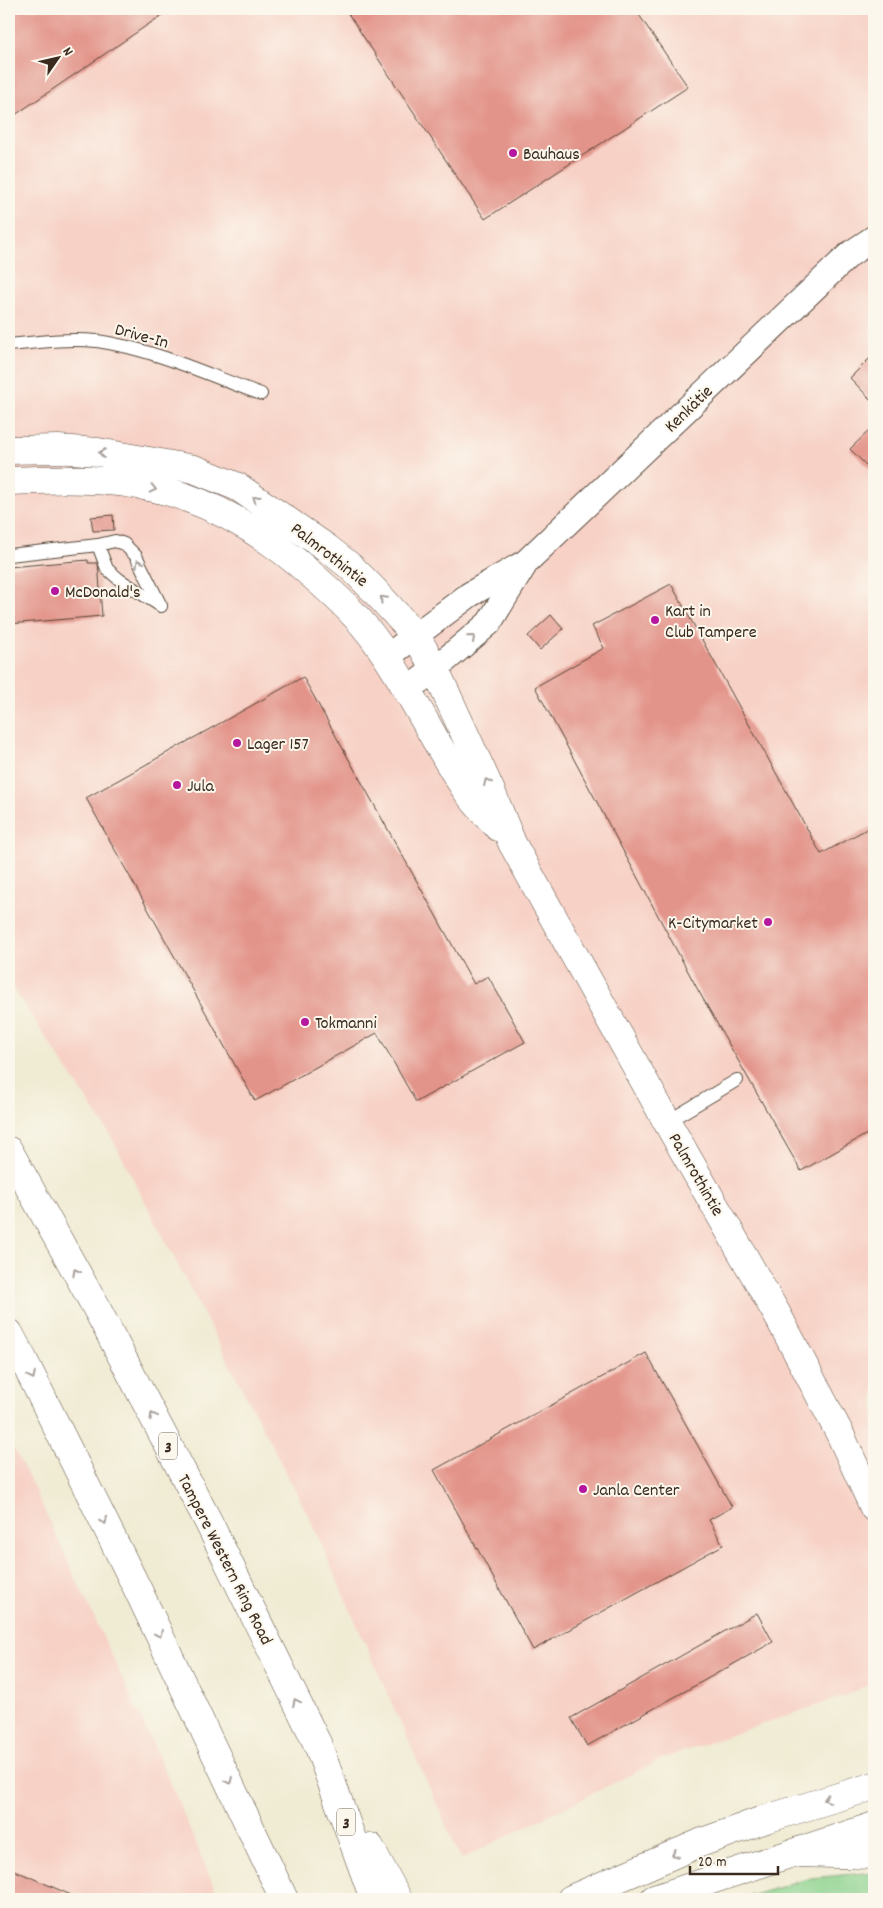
<svg xmlns="http://www.w3.org/2000/svg" width="883" height="1908" font-family="Dekko,sans-serif">
<style>
.built{fill:#f7d1c6}
.green{fill:#8ad28d;stroke:#627e56}
.building{fill:#e3948a}
.lines{fill:none;stroke-linecap:round;stroke-linejoin:round}
.lane-casing{stroke:#564739;stroke-width:14}
.street-casing{stroke:#564739;stroke-width:27}
.secondary-casing{stroke:#564739;stroke-width:29}
.primary-casing{stroke:#564739;stroke-width:29}
.highway-casing{stroke:#564739;stroke-width:29}
.lane{stroke:#fff;stroke-width:12}
.street{stroke:#fff;stroke-width:25}
.secondary{stroke:#fff;stroke-width:28}
.primary{stroke:#fff;stroke-width:28}
.highway{stroke:#fff;stroke-width:28}
.oneway{stroke:#a79f9a}
.poi-dot{fill:#b5179e;stroke:#fbf7ec;stroke-width:2}
.labels{text-anchor:middle;stroke-width:4;stroke-linejoin:round;paint-order:stroke}
.shield{fill:#fbf7ec;stroke:#75685c;stroke-width:1}
.shield-label{font-size:16px;font-weight:bold;fill:#3b2a1e}
.poi-label{font-size:18px;fill:#3b2a1e;stroke:#fbf7ec;text-anchor:start}
.street-label{font-size:18px;fill:#3b2a1e;stroke:#fbf7ec}
</style>
<rect width="100%" height="100%" fill="#fbf7ec"/>
<filter id="ink" filterUnits="userSpaceOnUse"><feTurbulence type="fractalNoise" baseFrequency=".02" numOctaves="2"/><feDisplacementMap in="SourceGraphic" scale="10" xChannelSelector="R" yChannelSelector="G"/><feConvolveMatrix kernelMatrix="1 2 1 2 8 2 1 2 1" color-interpolation-filters="sRGB"/></filter>
<filter id="wash" filterUnits="userSpaceOnUse"><feTurbulence type="fractalNoise" baseFrequency=".0096" numOctaves="4" result="noise"/><feDisplacementMap in="SourceGraphic" scale="20" xChannelSelector="R" yChannelSelector="G"/><feGaussianBlur stdDeviation="1.12" result="paint"/><feColorMatrix in="noise" values="0 0 0 0 0 0 0 0 0 0 0 0 0 0 0 0 0 1.4 0 .05"/><feComposite in="paint" operator="in"/></filter>
<g filter="url(#wash)">
<rect width="100%" height="100%" fill="#f0ebd3"/>
<!-- built -->
<g class="built">
<path d="M9,9H874V1682L844,1696L664,1758L461,1859L310,1519L111,1136L9,982Z"/>
<path d="M9,1439L34,1488L168,1777L219,1899H9Z"/>
</g>
<!-- green -->
<path class="green" d="M874,1872V1899H739L811,1878Z"/>
<g id="blocks">
<!-- building -->
<g class="building">
<path d="M9,9H171L9,119Z"/>
<path d="M345,9H635L688,87L485,219Z"/>
<path d="M874,354V403L850,378Z"/>
<path d="M874,426V473L850,449Z"/>
<path d="M113,515L114,530L93,531L91,517Z"/>
<path d="M88,560V563H98L102,616L9,624V567Z"/>
<path d="M671,584L821,854L874,825V1130L801,1171L698,990L535,687L604,648L592,626Z"/>
<path d="M551,615L563,629L540,650L528,636Z"/>
<path d="M303,677L474,984L488,976L525,1042L416,1102L377,1033L255,1101L86,798Z"/>
<path d="M646,1353L732,1507L709,1520L723,1545L533,1650L434,1470Z"/>
<path d="M757,1613L773,1642L587,1746L571,1718Z"/>
<path d="M9,1868L71,1895L70,1899H9Z"/>
</g>
</g>
</g>
<g filter="url(#ink)">
<use href="#blocks" fill-opacity="0" stroke="#564739" stroke-width="1"/>
<g class="lines">
<!-- lane casing -->
<g class="lane-casing">
<g id="lane">
<path d="M9,345C38,342 68,338 97,341C154,349 208,375 261,394"/>
<path d="M98,545L107,569L120,580L161,606"/>
<path d="M9,555L98,545L115,541L124,544L136,556L161,606"/>
<path d="M667,1122L737,1080"/>
</g>
</g>
<!-- street casing -->
<g class="street-casing">
<g id="street">
<path d="M387,657L469,595L526,562L850,254L874,238"/>
<path d="M407,690L435,669L489,623L525,564"/>
</g>
</g>
<!-- secondary casing -->
<g class="secondary-casing">
<g id="secondary">
<path d="M9,450L58,449L98,452L194,469L238,487L327,548L351,567L373,589L416,636L435,669L491,791L512,843L667,1122L778,1316L840,1434L874,1508"/>
<path d="M9,481C67,478 129,477 185,497C231,513 276,543 313,576C337,597 360,618 378,644C411,690 434,743 466,790C475,803 487,815 498,827"/>
</g>
</g>
<!-- primary casing -->
<g class="primary-casing">
<g id="primary">
<path d="M571,1899L700,1843L766,1819L874,1786"/>
<path d="M654,1899L874,1826"/>
</g>
</g>
<!-- highway casing -->
<g class="highway-casing">
<g id="highway">
<path d="M9,1151L98,1311L208,1521L318,1745L374,1899"/>
<path d="M9,1333L23,1359L138,1590L284,1899"/>
<path d="M370,1847L398,1899"/>
<path d="M795,1853L874,1855"/>
</g>
</g>
<!-- lane -->
<use href="#lane" class="lane"/>
<!-- street -->
<use href="#street" class="street"/>
<!-- secondary -->
<use href="#secondary" class="secondary"/>
<!-- primary -->
<use href="#primary" class="primary"/>
<!-- highway -->
<use href="#highway" class="highway"/>
</g>
<!-- one-way arrows -->
<defs><path id="oneway-chevron" d="M-2-3.5L2.5 0L-2 3.5" fill="none" stroke-width="1.6" stroke-linecap="round" stroke-linejoin="round" transform="scale(1.25)"/></defs>
<g class="oneway">
<use href="#oneway-chevron" transform="translate(102 453) rotate(-171)"/>
<use href="#oneway-chevron" transform="translate(153 489) rotate(13)"/>
<use href="#oneway-chevron" transform="translate(256 499) rotate(-146)"/>
<use href="#oneway-chevron" transform="translate(139 563) rotate(-118)"/>
<use href="#oneway-chevron" transform="translate(383 599) rotate(-133)"/>
<use href="#oneway-chevron" transform="translate(472 638) rotate(-41)"/>
<use href="#oneway-chevron" transform="translate(487 782) rotate(-115)"/>
<use href="#oneway-chevron" transform="translate(76 1272) rotate(-119)"/>
<use href="#oneway-chevron" transform="translate(32 1376) rotate(64)"/>
<use href="#oneway-chevron" transform="translate(153 1416) rotate(-118)"/>
<use href="#oneway-chevron" transform="translate(104 1521) rotate(64)"/>
<use href="#oneway-chevron" transform="translate(159 1634) rotate(65)"/>
<use href="#oneway-chevron" transform="translate(296 1702) rotate(-116)"/>
<use href="#oneway-chevron" transform="translate(229 1781) rotate(65)"/>
<use href="#oneway-chevron" transform="translate(827 1799) rotate(163)"/>
<use href="#oneway-chevron" transform="translate(675 1854) rotate(157)"/>
</g>
</g>
<!-- markers -->
<g class="poi-dot">
<circle cx="513" cy="153" r="5"/>
<circle cx="55" cy="591" r="5"/>
<circle cx="655" cy="620" r="5"/>
<circle cx="237" cy="743" r="5"/>
<circle cx="177" cy="785" r="5"/>
<circle cx="768" cy="922" r="5"/>
<circle cx="305" cy="1022" r="5"/>
<circle cx="583" cy="1489" r="5"/>
</g>
<g class="labels">
<!-- shield labels -->
<g class="shield">
<rect x="159" y="1432.5" width="18" height="27" rx="4"/>
<rect x="337" y="1808.5" width="18" height="27" rx="4"/>
</g>
<g class="shield-label">
<text x="168" y="1452">3</text>
<text x="346" y="1828">3</text>
</g>
<!-- poi labels -->
<g class="poi-label">
<text x="523" y="159">Bauhaus</text>
<text x="65" y="597">McDonald's</text>
<text x="665" y="616">Kart in<tspan x="665" dy="21">Club Tampere</tspan></text>
<text x="247" y="749">Lager 157</text>
<text x="187" y="791">Jula</text>
<text x="758" y="928" text-anchor="end">K-Citymarket</text>
<text x="315" y="1028">Tokmanni</text>
<text x="593" y="1495">Janla Center</text>
</g>
<!-- street labels -->
<g class="street-label">
<text transform="translate(142 335) rotate(15)" y="6">Drive-In</text>
<text transform="translate(688 408) rotate(-44)" y="6">Kenkätie</text>
<text transform="translate(330 554) rotate(38)" y="6">Palmrothintie</text>
<text transform="translate(697 1174) rotate(60)" y="6">Palmrothintie</text>
<text transform="translate(226 1559) rotate(63)" y="6">Tampere Western Ring Road</text>
</g>
</g>
<!-- margin -->
<rect width="883" height="1908" fill="none" stroke="#fbf7ec" stroke-width="30"/>
<!-- north arrow -->
<g transform="translate(58 58) rotate(56)" stroke="#fbf7ec" stroke-width="4" paint-order="stroke">
<path d="M0-4L9 19L0 12L-9 19Z" fill="#3b2a1e"/>
<text y="-8" font-size="14" font-weight="bold" text-anchor="middle" fill="#3b2a1e">N</text>
</g>
<!-- scale -->
<path d="M690 1866v8h88v-8" fill="none" stroke="#3b2a1e" stroke-width="2.5"/>
<text x="698" y="1866" font-size="15" fill="#3b2a1e" stroke="#fbf7ec" stroke-width="4" paint-order="stroke">20 m</text>
</svg>
